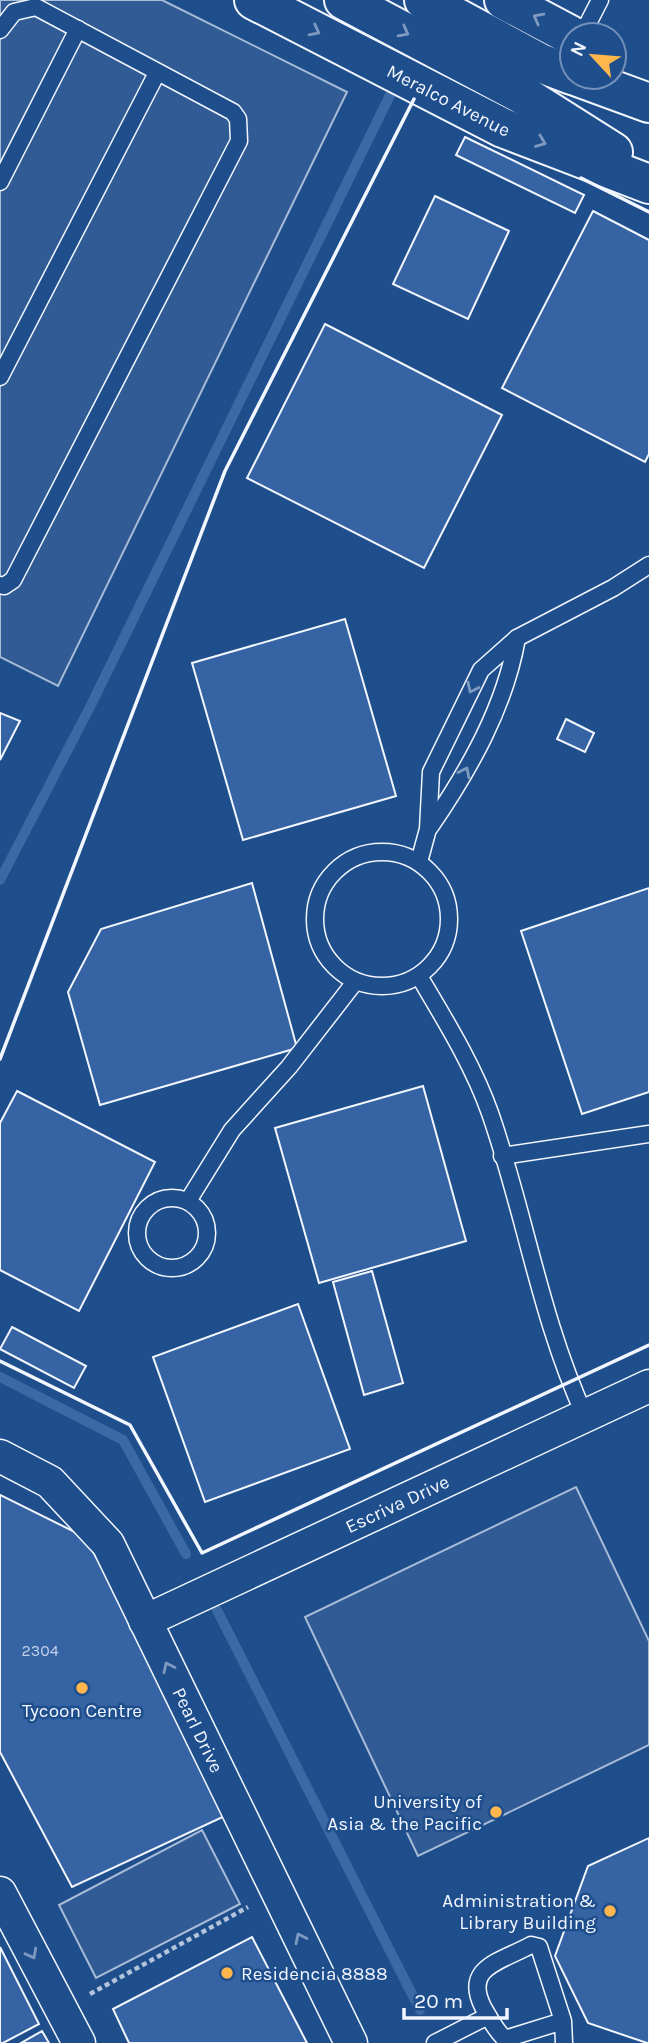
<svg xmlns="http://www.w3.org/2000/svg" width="649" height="2043" font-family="Karla,sans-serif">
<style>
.parking{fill:#305b95;stroke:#a8bbd7;stroke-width:2}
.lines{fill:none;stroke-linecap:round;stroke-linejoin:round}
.stream{stroke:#3b69a3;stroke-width:10}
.building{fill:#3563a3;stroke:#f2f6ff;stroke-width:2}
.lane-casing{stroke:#f2f6ff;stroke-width:19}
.street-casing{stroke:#f2f6ff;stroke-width:35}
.secondary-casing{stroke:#f2f6ff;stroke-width:42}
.path{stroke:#b3c4dc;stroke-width:4.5;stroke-dasharray:5 3.5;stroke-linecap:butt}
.lane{stroke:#1f4e8c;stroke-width:16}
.street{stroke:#1f4e8c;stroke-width:32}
.secondary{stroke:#1f4e8c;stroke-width:38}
.wall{stroke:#f2f6ff;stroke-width:3.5}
.oneway{stroke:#7e9ac0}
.poi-dot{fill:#ffb74d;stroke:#1f4e8c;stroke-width:2.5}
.labels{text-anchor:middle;stroke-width:5;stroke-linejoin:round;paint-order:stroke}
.number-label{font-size:16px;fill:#c3d1e8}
.street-label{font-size:19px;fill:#f2f6ff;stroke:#1f4e8c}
.poi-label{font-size:19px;fill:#f2f6ff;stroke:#1f4e8c;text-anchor:end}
</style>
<rect width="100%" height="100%" fill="#1f4e8c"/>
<!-- parking -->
<g class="parking">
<path d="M0,0H162L347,92L58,686L0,657Z"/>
<path d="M576,1487L649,1641V1745L418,1856L305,1617Z"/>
<path d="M202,1830L240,1904L96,1978L59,1905Z"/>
</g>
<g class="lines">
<!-- stream -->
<g class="stream">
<path d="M0,880L91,705L393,89"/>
<path d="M0,1377L123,1440L186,1554"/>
<path d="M217,1610L420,2010"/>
</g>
</g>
<!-- building -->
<g class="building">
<path d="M465,137L584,195L575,213L456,155Z"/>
<path d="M435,196L509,231L468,319L393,284Z"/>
<path d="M593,211L649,240V454L645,462L502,388Z"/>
<path d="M325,324L502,415L424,568L247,478Z"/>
<path d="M345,619L396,796L243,840L192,663Z"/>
<path d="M0,713L20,721L0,760Z"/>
<path d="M566,719L594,733L585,752L557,739Z"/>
<path d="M252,883L297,1048L100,1105L68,992L101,929Z"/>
<path d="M649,888V1092L582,1114L521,931Z"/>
<path d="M423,1086L466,1241L319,1283L275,1128Z"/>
<path d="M17,1091L155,1162L79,1311L0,1270V1123Z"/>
<path d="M372,1271L403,1383L364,1395L333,1282Z"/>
<path d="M298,1304L350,1449L205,1502L153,1357Z"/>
<path d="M12,1327L86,1366L74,1388L0,1349Z"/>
<path d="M0,1495L85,1537L133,1625L227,1815L72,1887L0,1752Z"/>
<path d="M649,1838V2043H647L588,2023L555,1956L588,1866Z"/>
<path d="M252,1937L307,2043H129L113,2009Z"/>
<path d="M0,1947L39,2024L3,2043H0Z"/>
<path d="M42,2031L49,2043H21Z"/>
</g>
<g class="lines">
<!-- lane casing -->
<g class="lane-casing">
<g id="lane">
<path d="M0,30L14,12L36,7L233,112L238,119L239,141L13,580L4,586L0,585"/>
<path d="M582,35L600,0"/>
<path d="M0,182L78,29"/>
<path d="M0,377L157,73"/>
<path d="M430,827C469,770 505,707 517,638"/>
<circle cx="382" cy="919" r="67"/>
<path d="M419,862L428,829L431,772L481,670L517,638L613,588L649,565"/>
<path d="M419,976C445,1020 473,1065 490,1113C525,1213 540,1318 585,1416"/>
<path d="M502,1156L649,1134"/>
<circle cx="172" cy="1233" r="35"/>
<path d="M188,1201L232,1130L289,1067L355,982"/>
<path d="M563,2021L505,2039C496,2031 489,2018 483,2007C463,1967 500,1962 531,1945L539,1947L563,2021L564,2043"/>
<path d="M435,2043L488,2016"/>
</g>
</g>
<!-- street casing -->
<g class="street-casing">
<g id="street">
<path id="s1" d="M0,1456L50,1482L108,1544L351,2043"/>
<path id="s2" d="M145,1621L649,1386"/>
<path d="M0,1893L79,2043"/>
</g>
</g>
<!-- secondary casing -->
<g class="secondary-casing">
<g id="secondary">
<path id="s3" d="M254,0L503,128L649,184"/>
<path d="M344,0L523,95L613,152"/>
<path d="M424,0L540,63L572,75"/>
<path d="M504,0L572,36"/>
<path d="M578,77L649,103"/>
</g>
</g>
<!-- path -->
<path class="path" d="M90,1994L248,1907"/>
<!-- lane -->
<use href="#lane" class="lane"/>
<!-- street -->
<use href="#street" class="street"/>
<!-- secondary -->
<use href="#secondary" class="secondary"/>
<!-- wall -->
<g class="wall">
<path d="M581,178L649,212"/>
<path d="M0,1059L225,471L414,99"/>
<path d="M0,1361L130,1425L202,1553L649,1345"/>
</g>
</g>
<!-- one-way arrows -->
<defs><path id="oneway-chevron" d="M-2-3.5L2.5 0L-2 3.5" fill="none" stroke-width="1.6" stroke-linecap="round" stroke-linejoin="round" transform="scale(1.75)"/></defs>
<g class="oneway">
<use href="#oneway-chevron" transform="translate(538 18) rotate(-152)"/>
<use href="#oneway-chevron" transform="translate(315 31) rotate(27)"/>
<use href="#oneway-chevron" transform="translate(404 32) rotate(28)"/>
<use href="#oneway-chevron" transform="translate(541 142) rotate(21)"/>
<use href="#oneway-chevron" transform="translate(472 688) rotate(116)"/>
<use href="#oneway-chevron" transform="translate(465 772) rotate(-64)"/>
<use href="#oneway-chevron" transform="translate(168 1667) rotate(-116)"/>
<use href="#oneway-chevron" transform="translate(300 1938) rotate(-116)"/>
<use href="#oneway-chevron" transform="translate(32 1954) rotate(62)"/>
</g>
<!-- markers -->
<g class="poi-dot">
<circle cx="82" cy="1688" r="7"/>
<circle cx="496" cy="1812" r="7"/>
<circle cx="610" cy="1911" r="7"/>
<circle cx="227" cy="1973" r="7"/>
</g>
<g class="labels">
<!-- number labels -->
<g class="number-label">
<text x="40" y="1656">2304</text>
</g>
<!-- street labels -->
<g class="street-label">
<text dy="7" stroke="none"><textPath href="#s3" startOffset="219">Meralco Avenue</textPath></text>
<text dy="7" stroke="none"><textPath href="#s2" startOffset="278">Escriva Drive</textPath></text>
<text dy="7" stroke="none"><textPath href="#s1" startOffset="348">Pearl Drive</textPath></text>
</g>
<!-- poi labels -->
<g class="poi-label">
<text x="82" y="1717" text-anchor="middle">Tycoon Centre</text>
<text x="482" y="1808">University of<tspan x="482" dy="22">Asia &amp; the Pacific</tspan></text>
<text x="596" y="1907">Administration &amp;<tspan x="596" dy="22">Library Building</tspan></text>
<text x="241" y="1980" text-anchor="start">Residencia 8888</text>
</g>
</g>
<!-- north arrow -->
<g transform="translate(593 56) rotate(296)"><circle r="33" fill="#1f4e8c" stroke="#7391ba" stroke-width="2"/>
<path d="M0-5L12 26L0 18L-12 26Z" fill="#ffb74d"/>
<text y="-10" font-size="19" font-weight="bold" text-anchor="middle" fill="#f2f6ff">N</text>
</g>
<!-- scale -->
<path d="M404 2008v10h103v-10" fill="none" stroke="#f2f6ff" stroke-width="3.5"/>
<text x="414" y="2008" font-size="21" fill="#f2f6ff" stroke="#1f4e8c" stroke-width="5" paint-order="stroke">20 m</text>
</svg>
